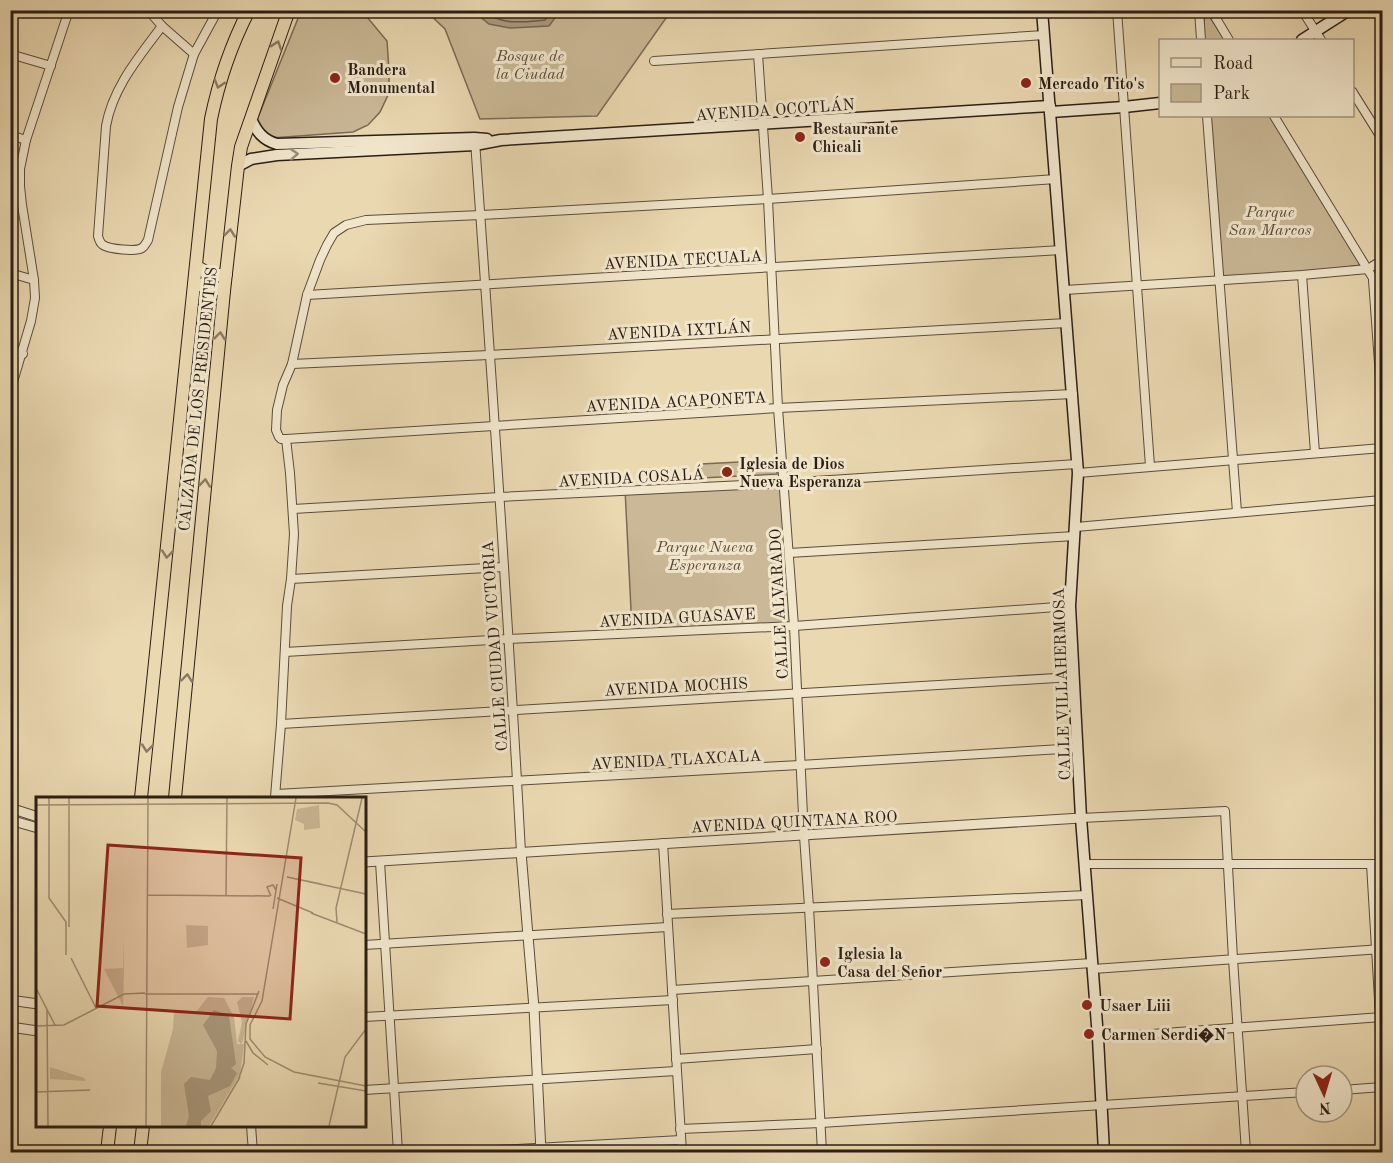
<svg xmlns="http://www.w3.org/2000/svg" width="1393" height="1163" font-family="'Old Standard TT',serif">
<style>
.green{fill:#cab896;stroke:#7a6a56;stroke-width:1.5}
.water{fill:#a9987c;stroke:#776753;stroke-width:1.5}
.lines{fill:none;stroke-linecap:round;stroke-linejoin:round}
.shore{stroke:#6a5a48;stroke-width:1.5}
.minor-casing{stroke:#5b4c3c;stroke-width:10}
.tertiary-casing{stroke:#5b4c3c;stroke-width:11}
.secondary-casing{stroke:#2b1d15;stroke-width:13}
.trunk-casing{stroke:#2b1d15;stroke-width:14}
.minor{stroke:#f1e6cc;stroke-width:8}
.tertiary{stroke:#f1e6cc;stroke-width:9}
.secondary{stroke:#f1e6cc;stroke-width:10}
.trunk{stroke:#ead8b1;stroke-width:12}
.oneway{stroke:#8a7a63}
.oneway2{stroke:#988c7a}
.poi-dot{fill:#8f2418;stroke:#f1e6cc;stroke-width:2}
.labels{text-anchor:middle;stroke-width:6;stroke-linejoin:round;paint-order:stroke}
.park-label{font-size:16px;font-style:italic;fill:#5b4c3c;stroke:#f1e6cc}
.poi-label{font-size:16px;font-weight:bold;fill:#2b1d15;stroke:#f1e6cc;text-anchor:start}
.street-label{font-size:16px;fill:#2b1d15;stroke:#f1e6cc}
.inset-road{fill:none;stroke:#9e8d73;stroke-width:1.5}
.view{fill:#8f2418;fill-opacity:0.15;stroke:#8f2418;stroke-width:3}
.inset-edge{fill:none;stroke:#2b1d15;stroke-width:3}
</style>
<rect width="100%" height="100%" fill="#ead8b1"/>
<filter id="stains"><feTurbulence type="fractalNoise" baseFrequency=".00333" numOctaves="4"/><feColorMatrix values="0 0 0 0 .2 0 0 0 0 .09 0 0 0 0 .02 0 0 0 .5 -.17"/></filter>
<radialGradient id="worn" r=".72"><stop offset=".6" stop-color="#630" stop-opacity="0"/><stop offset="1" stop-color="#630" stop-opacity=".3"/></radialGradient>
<!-- green -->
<g class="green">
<path d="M301,11H362L387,41L389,70V93L380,112L368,125L353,132L271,138L260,130L257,120Z"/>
<path d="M426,11H671L597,116L480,119L445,29Z"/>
<path d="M1204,11H1206L1225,40H1204Z"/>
<path d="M1209,116H1273L1361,265L1302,273L1221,280Z"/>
<path d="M776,460L777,474L702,478L701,464Z"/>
<path d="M784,479L793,623L632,630L625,489Z"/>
</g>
<!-- water -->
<path class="water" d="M473,11H560L549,26L510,28L489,24Z"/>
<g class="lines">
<!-- shore -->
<path class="shore" d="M482,10C501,26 522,22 545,20L553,10"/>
<!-- minor casing -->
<g class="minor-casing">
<g id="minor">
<path d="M148,10L162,26L194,54"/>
<path d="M1117,10L1150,466"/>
<path d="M1199,10L1201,40"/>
<path d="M1211,10L1229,40"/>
<path d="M1302,10L1321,40"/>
<path d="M162,26C139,57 113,87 106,126L98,236C99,240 100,243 103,245C109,249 136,252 142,248C145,246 146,243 148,240L178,107L194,54L218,10"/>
<path d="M10,54L51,66"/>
<path d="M758,54L768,199L778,408L794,626L804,836L809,907L822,1152"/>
<path d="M654,61L1044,35"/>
<path d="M1352,91L1382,139"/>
<path d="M1207,116L1237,512"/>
<path d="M1274,116L1382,293"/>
<path d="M10,135L26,140"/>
<path d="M475,141C492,378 508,615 521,852"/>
<path d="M1056,179L768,199L481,215L366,220L346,225L334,233L327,245L320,260L307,295L292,364L283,385L277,410L276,430L279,437L281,439H286L778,408L1073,394"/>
<path d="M10,273L34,280"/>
<path d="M1302,275L1315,453"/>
<path d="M1373,280L1382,405"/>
<path d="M1065,290L1302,275L1368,269L1382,260"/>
<path d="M307,295L1061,250"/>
<path d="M10,350L23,354"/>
<path d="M292,364L489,355L1067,323"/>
<path d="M10,392L31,321L35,298L34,280L22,205L20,186V169L26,140L69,10"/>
<path d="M1078,473L1382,448"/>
<path d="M293,509L500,497L784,483L1077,464"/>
<path d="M1076,527L1382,500"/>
<path d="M789,553L1075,536"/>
<path d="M291,579L504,567"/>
<path d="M285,652L508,639L794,626L1070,606"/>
<path d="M281,724L1073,677"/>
<path d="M276,794L800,765L1078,748"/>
<path d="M275,797L281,724L287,606L291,579L294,534L290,473L286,439"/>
<path d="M1081,818L1225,811L1233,959L1246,1152"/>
<path d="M663,843L682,1152"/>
<path d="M380,862L398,1152"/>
<path d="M1084,864H1382"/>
<path d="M1371,864L1382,1050"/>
<path d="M667,914L1087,895"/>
<path d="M364,945L668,927"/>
<path d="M1093,969L1382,949"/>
<path d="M672,990C812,980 952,973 1092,963"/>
<path d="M364,1017L673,1000"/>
<path d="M1098,1038L1382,1017"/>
<path d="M676,1059L817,1049"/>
<path d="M364,1090L676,1071"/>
<path d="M1342,1090L1382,1087"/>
<path d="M251,1126L253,1152"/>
<path d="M680,1129L821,1123L1306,1092"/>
<path d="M462,1152L681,1140"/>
</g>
</g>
<!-- tertiary casing -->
<g class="tertiary-casing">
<g id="tertiary">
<path d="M10,808L38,817"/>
<path d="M10,820L38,828"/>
<path d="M521,852L534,1008L541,1152"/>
<path d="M364,862L1081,818"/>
<path d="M10,1000L38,1004"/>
<path d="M10,1027L38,1031"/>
</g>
</g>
<!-- secondary casing -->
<g class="secondary-casing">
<g id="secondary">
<path d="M1042,10L1078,473L1070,606L1081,818L1098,1038L1104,1152"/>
<path d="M1302,40L1349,10"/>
<path d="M1051,112L1124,107L1160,103"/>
<path d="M251,119C257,132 263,140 277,144L474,138L487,139"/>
<path d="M238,166L251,159L277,155L475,145L501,140L1050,106"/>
</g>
</g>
<!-- trunk casing -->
<g class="trunk-casing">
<g id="trunk">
<path d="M196,266C206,273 214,277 226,274"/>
<path d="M194,285H207L224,291"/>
<path d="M141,798L211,119C219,80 231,45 249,10"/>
<path d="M175,798L224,291L238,166L241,147L289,10"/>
<path d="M107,1152L110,1126"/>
<path d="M140,1152L143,1126"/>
</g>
</g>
<!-- minor -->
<use href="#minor" class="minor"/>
<!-- tertiary -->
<use href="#tertiary" class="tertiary"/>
<!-- secondary -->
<use href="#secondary" class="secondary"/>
<!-- trunk -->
<use href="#trunk" class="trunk"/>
</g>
<!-- one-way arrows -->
<defs><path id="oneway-chevron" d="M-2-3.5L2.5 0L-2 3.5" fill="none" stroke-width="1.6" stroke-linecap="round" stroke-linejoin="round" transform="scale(1.5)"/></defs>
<g class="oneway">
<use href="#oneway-chevron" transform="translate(277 45) rotate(-71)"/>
<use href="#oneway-chevron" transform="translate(219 84) rotate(107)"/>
<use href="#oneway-chevron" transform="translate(230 233) rotate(-84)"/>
<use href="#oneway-chevron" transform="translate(220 336) rotate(-84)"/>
<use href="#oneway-chevron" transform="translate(205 483) rotate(-84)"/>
<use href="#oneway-chevron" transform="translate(167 554) rotate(96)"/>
<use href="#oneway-chevron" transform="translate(187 678) rotate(-84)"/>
<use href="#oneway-chevron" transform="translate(147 748) rotate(96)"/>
</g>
<use class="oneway2" href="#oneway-chevron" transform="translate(294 154) rotate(-3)"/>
<!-- markers -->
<g class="poi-dot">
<circle cx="335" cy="78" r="6"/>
<circle cx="1026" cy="83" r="6"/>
<circle cx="800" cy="137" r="6"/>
<circle cx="727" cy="472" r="6"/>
<circle cx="825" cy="962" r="6"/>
<circle cx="1087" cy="1005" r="6"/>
<circle cx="1089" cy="1034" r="6"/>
</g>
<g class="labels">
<!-- park labels -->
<g class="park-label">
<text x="530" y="61">Bosque de<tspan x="530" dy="18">la Ciudad</tspan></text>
<text x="1270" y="217">Parque<tspan x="1270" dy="18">San Marcos</tspan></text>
<text x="705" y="552">Parque Nueva<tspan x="705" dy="18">Esperanza</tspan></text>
</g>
<!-- poi labels -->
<g class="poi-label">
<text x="347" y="75">Bandera<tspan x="347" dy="18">Monumental</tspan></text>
<text x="1038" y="89">Mercado Tito's</text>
<text x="812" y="134">Restaurante<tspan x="812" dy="18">Chicali</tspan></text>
<text x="739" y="469">Iglesia de Dios<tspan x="739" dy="18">Nueva Esperanza</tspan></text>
<text x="837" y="959">Iglesia la<tspan x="837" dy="18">Casa del Señor</tspan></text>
<text x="1099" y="1011">Usaer Liii</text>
<text x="1101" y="1040">Carmen Serdi�N</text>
</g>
<!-- street labels -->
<g class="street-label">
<text transform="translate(775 109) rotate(-4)" y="6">AVENIDA OCOTLÁN</text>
<text transform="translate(683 259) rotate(-3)" y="6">AVENIDA TECUALA</text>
<text transform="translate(679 330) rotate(-3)" y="6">AVENIDA IXTLÁN</text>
<text transform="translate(197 399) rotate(-84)" y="6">CALZADA DE LOS PRESIDENTES</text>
<text transform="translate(676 401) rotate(-3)" y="6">AVENIDA ACAPONETA</text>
<text transform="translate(631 477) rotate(-3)" y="6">AVENIDA COSALÁ</text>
<text transform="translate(778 604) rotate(-93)" y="6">CALLE ALVARADO</text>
<text transform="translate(677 617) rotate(-3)" y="6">AVENIDA GUASAVE</text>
<text transform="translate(494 646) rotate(-94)" y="6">CALLE CIUDAD VICTORIA</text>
<text transform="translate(1061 684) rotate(-92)" y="6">CALLE VILLAHERMOSA</text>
<text transform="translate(676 686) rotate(-3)" y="6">AVENIDA MOCHIS</text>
<text transform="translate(676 759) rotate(-3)" y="6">AVENIDA TLAXCALA</text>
<text transform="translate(794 821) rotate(-3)" y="6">AVENIDA QUINTANA ROO</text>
</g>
</g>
<!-- overview -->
<g transform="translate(36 797)">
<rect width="330" height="330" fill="#ead8b1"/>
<path d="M283,8L284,31L268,33V27L259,23L261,12ZM150,128L172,129V148L151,151ZM87,139L88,175L87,209L68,172L87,171ZM172,200L188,201L198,220L201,247H208L204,277L173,329H125V275L137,232L138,213L160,215ZM218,200L206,246L205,247L202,244L206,225L201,205L206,200ZM14,270L48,281L50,284L14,282Z" fill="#cab896"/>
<path d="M178,213L193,219L200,267L195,271L201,276L194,289L172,299L175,314L165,324V329H150L153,319L148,287L155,280L174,283L180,271L181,254L167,228Z" fill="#a9987c"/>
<path class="inset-road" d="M13,1V101L30,125V158M260,1L226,204L214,228V242L229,260L258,275L330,289M0,8L292,6L301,8L330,35M285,87L251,80L330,97M112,98L234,99M190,99L191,1M235,99L231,90L237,88L240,93M241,101L277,116M237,112L241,87M275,116L330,137M301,125L300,111L326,1M33,130V1M35,161L60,211M0,191L19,228M109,197H222M11,212L12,329M0,229L28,228L88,197L109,196M210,244L217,256L232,268M202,284L208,266L210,227L223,194M282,286L330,294M0,295L54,293M110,329L112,1M175,329L204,280M293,329L309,260L330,232"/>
<path class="view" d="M72,48L265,61L254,222L61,209Z"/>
<rect width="330" height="330" class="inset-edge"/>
</g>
<!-- margin -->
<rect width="1393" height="1163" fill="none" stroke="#ead8b1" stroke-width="36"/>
<rect x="12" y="12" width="1369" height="1139" fill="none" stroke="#2b1d15" stroke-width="3"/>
<rect x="18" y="18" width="1357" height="1127" fill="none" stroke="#2b1d15" stroke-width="1.5"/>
<!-- legend -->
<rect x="1159" y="39" width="195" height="78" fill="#f1e6cc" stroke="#a29683" stroke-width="1.5"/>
<rect x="1171" y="58" width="30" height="9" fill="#f1e6cc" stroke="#a29683" stroke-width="1.5"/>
<text x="1213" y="69" font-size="18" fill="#2b1d15">Road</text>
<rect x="1171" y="84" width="30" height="18" fill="#cab896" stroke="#a29683" stroke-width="1.5"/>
<text x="1213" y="99" font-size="18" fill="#2b1d15">Park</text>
<!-- north arrow -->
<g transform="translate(1324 1094) rotate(176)"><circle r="28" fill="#f1e6cc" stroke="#a29683" stroke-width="1.5"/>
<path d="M0-4.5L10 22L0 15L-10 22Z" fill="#8f2418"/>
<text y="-9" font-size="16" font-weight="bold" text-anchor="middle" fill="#2b1d15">N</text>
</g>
<rect width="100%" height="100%" filter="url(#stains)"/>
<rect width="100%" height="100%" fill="url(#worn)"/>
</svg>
